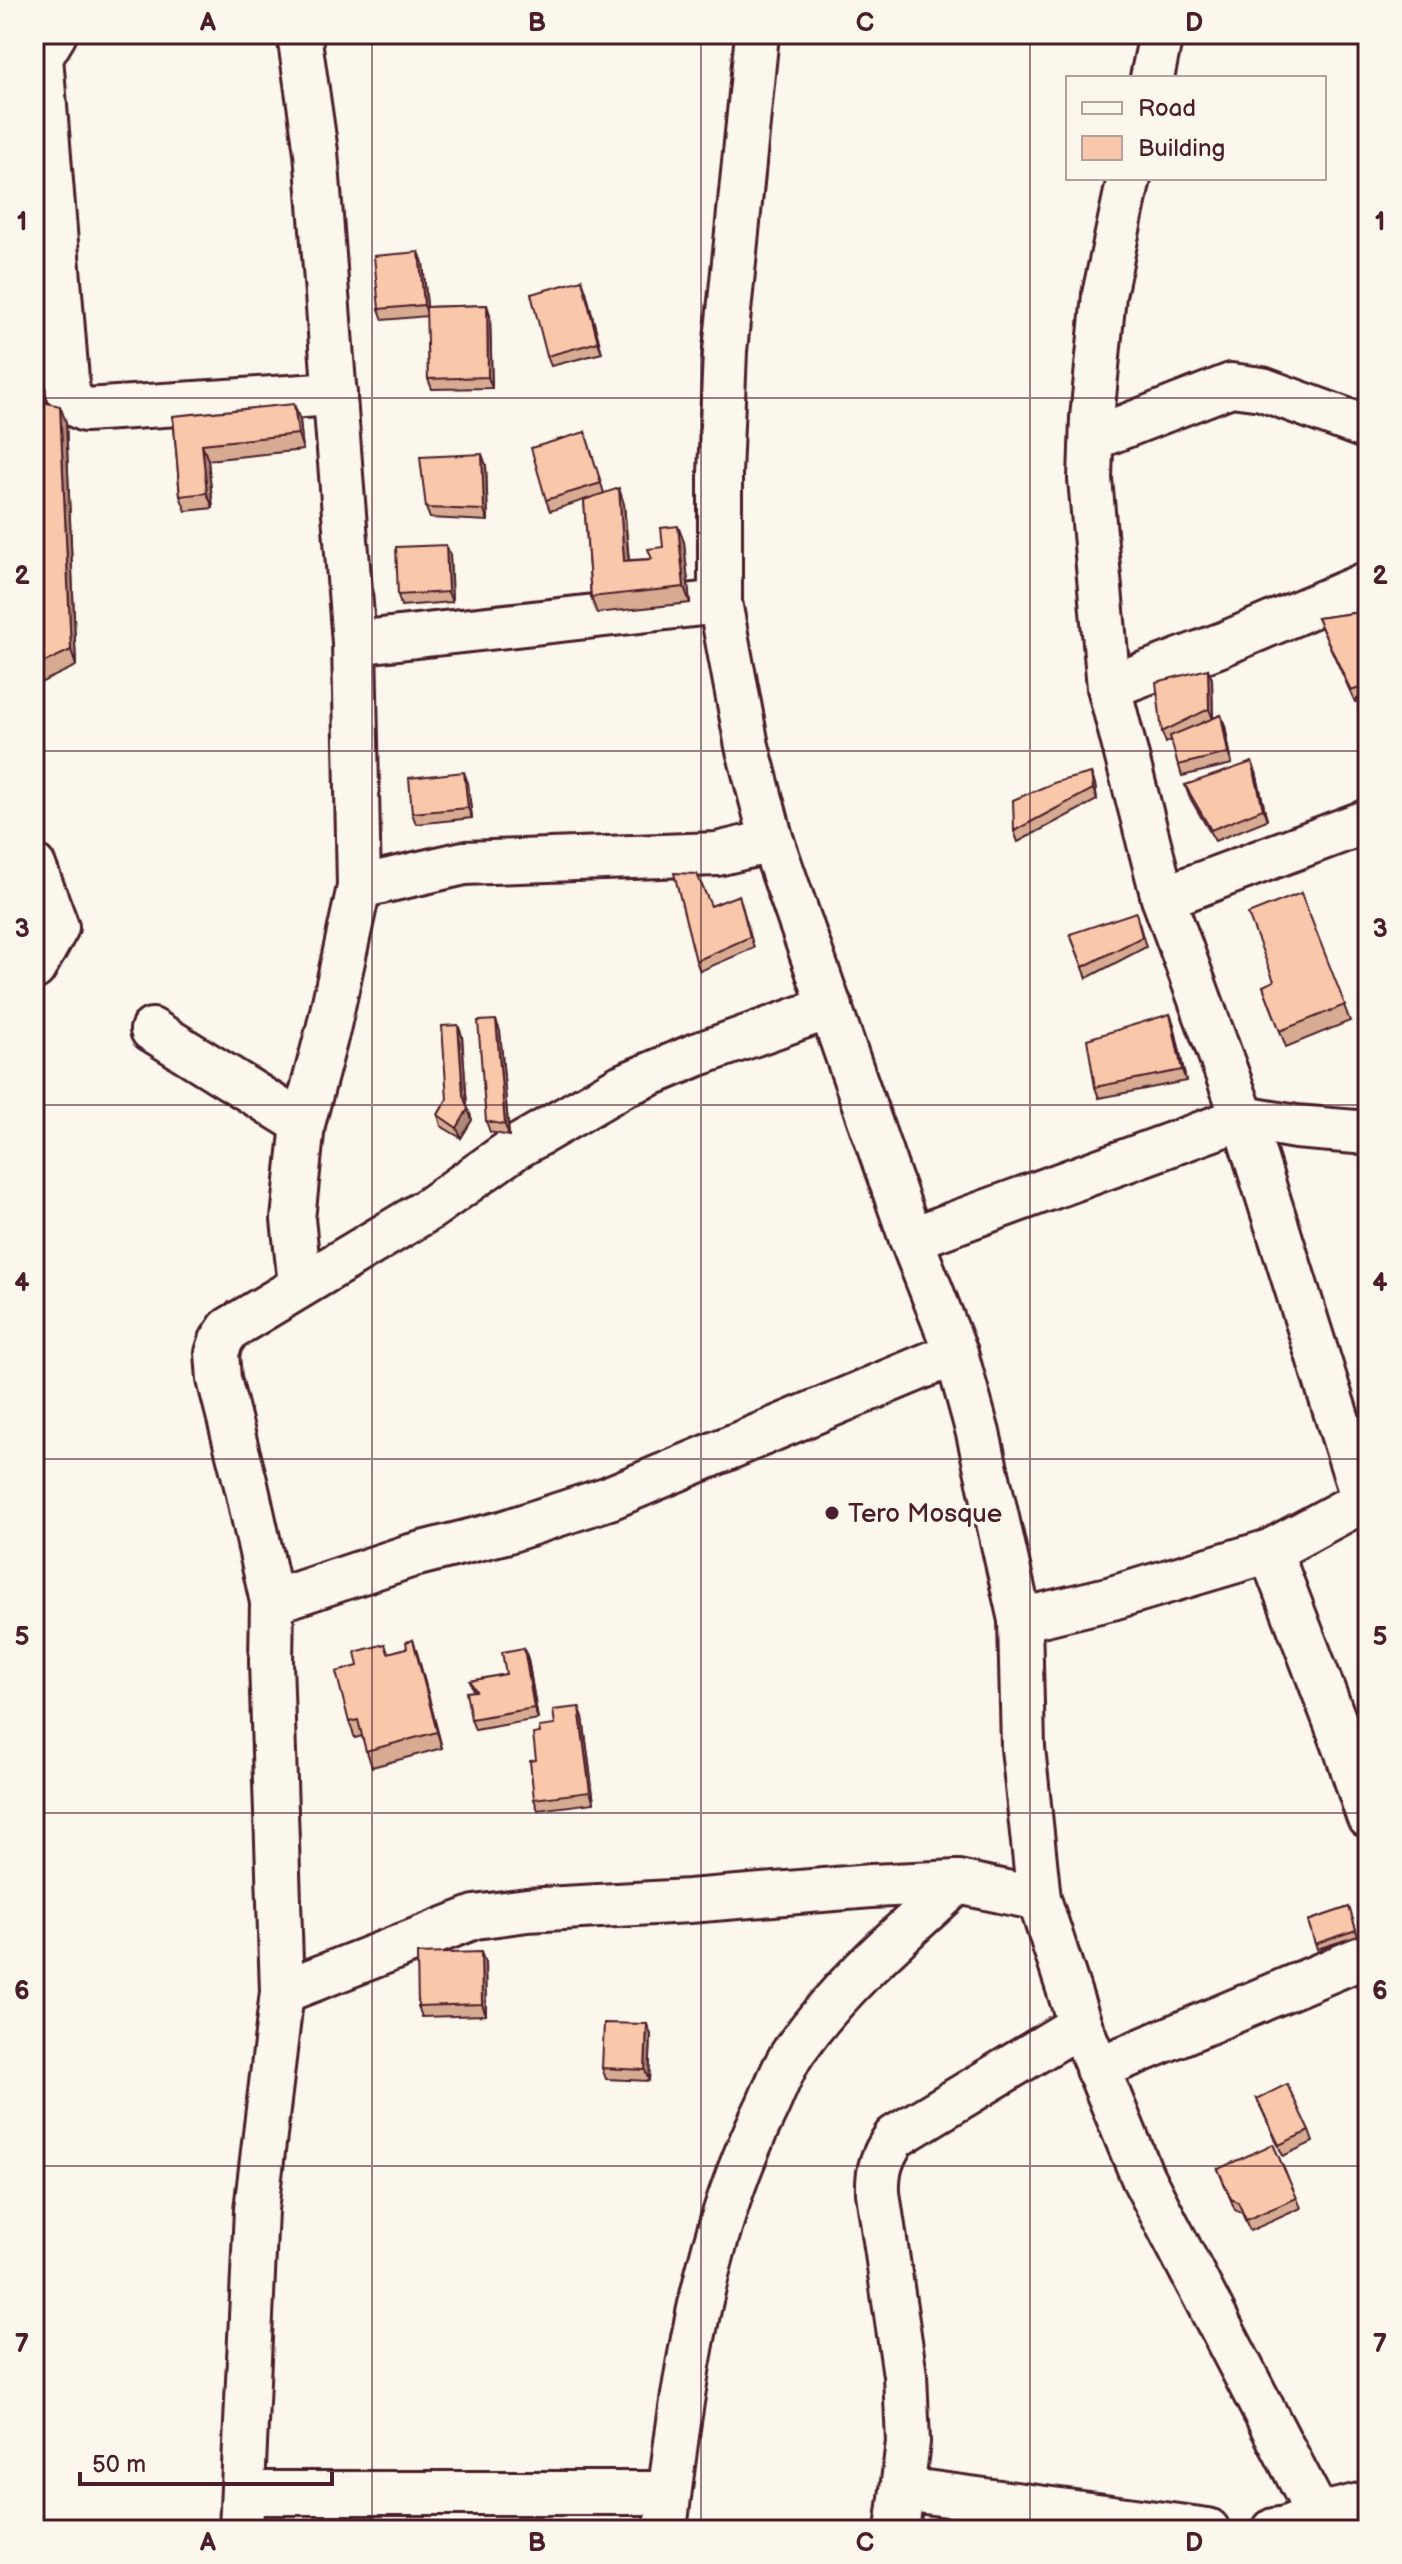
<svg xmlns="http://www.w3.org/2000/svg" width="1402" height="2564" font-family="'Balsamiq Sans',sans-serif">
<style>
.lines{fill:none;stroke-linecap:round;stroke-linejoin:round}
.minor-casing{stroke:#4a1f2b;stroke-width:48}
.minor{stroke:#fbf7ec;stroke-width:42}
.wall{fill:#d6ab92;stroke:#4a1f2b;stroke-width:2}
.shaded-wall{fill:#ae8b77;stroke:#4a1f2b;stroke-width:2}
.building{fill:#f9c7aa;stroke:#4a1f2b;stroke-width:2}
.grid{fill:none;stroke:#4a1f2b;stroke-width:2;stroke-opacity:0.55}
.poi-dot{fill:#4a1f2b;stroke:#fbf7ec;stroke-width:3}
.labels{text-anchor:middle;stroke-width:6;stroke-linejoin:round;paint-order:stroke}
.poi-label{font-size:26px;fill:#4a1f2b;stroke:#fbf7ec;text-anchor:start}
.neatline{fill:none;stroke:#4a1f2b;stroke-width:3}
.grid-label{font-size:26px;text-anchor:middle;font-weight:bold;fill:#4a1f2b}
</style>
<rect width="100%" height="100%" fill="#fbf7ec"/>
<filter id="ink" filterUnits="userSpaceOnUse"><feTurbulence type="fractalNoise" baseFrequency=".0125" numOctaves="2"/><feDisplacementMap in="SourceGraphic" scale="16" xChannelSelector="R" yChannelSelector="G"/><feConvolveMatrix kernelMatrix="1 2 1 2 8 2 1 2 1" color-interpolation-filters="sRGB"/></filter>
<g filter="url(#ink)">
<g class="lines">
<!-- minor casing -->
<g class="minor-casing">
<g id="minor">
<path d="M55,34L41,57L68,392L75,405L85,410L335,394"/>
<path d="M299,34L316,152L354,643L359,887L328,1030L303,1124L293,1219L300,1285"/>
<path d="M757,34L725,351L720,474V602L747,746L772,841L911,1239L956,1353L978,1433L1020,1620L1023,1748L1039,1899L1080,2025L1143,2178L1318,2515L1323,2530"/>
<path d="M1152,78L1161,34"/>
<path d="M1129,178L1104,295L1092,418L1090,479L1109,687L1163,898L1243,1118L1363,1500"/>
<path d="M1092,439L1231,385L1262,389L1368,428"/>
<path d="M354,643L720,602"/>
<path d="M1109,687L1223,644L1368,583"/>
<path d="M34,866L57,927L34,968"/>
<path d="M359,887L464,863L717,854L772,841"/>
<path d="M1163,898L1368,821"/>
<path d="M152,1030L303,1124"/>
<path d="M911,1239L1243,1118L1296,1127L1368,1133"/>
<path d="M1270,1551L1346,1750L1368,1816"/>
<path d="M272,1602L410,1556L505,1532L609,1498L956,1353"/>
<path d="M1020,1620L1112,1598L1270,1551L1368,1498"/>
<path d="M282,1992L475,1917L527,1910L689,1901L871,1886L958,1882L1039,1899"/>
<path d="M1097,2069L1368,1955"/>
<path d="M903,2489L1208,2530"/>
<path d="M245,2493H669"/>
<path d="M241,2530L256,2210L282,1992L271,1662L272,1602L247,1489L219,1379L217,1353L221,1341L229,1329L429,1209L515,1148L622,1086L696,1055L831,1007"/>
<path d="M665,2530C682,2387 702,2237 767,2107C776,2087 784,2064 797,2047C842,1984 901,1934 958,1882"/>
<path d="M897,2530L908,2442L905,2375L878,2193C877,2170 882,2156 895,2137L1080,2025"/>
<path d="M1274,2530L1286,2528L1318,2515L1368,2503"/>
</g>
</g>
<!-- minor -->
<use href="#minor" class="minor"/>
</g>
<!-- wall -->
<g class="wall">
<path d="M419,252L423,263L427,307L487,305L490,316L492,388L432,389L428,379L427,316L383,320L379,309Z"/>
<path d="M582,280L602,353L551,366L547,356Z"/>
<path d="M34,400L66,422L76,666L34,686Z"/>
<path d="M173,416L300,420L303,450L208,460L213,508L186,511L180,496Z"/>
<path d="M585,432L604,493L624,504L629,560L652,559L663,547L684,542L690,603L597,613L591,597L584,500L550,511L546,500Z"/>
<path d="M486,465L488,521L430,518L426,508Z"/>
<path d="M450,555L452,602L401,606L398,595Z"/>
<path d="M1368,611V747L1358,701L1355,702L1317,618Z"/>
<path d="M1208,669L1212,679L1213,718L1221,715L1225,726L1232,764L1182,776L1171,740L1166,743L1162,732Z"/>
<path d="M1256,772L1267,820L1215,841L1189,796L1185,785Z"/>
<path d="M1091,773L1095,784L1097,800L1018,842L1014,831Z"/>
<path d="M468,783L472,818L416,824L412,813Z"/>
<path d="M1301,893L1350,1021L1286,1047L1263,986L1274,982Z"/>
<path d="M739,895L754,948L700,971L696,961L711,906Z"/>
<path d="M1139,923L1146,947L1087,978L1070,934Z"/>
<path d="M1170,1014L1174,1025L1186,1081L1099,1098L1095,1087Z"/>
<path d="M458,1025L462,1036L467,1106L472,1120L461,1138L441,1126L438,1115L447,1099Z"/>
<path d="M500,1031L509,1136L490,1132L486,1121Z"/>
<path d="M413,1640L418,1656L442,1748L372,1767L362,1736L355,1738L349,1722L358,1666L389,1653L407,1648Z"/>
<path d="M524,1648L528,1659L538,1719L475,1730L471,1719L473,1691L470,1681L506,1674Z"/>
<path d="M579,1707L583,1717L594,1803L538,1810L534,1799L536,1760L540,1733L555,1725Z"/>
<path d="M1349,1907L1358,1936L1317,1949L1308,1921Z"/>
<path d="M485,1963L486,2015L422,2017L418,2006Z"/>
<path d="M651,2035L649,2081L606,2079L602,2068Z"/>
<path d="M1257,2099L1309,2131L1313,2142L1283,2156Z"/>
<path d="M1218,2169L1297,2198L1301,2208L1250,2231L1242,2213L1235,2210Z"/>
</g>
<!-- shaded-wall -->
<g class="shaded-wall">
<path d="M419,252L423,263L428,316L424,305Z"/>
<path d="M582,280L586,291L602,353L598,342Z"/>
<path d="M487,305L490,316L492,388L488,377Z"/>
<path d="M294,404L300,420L303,450L298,434Z"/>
<path d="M60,406L66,422L76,666L71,650Z"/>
<path d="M202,444L208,460L213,508L207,493Z"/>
<path d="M482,454L486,465L488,521L484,510Z"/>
<path d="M619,488L624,504L630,577L624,561Z"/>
<path d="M678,526L684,542L690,603L684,587Z"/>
<path d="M446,545L450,555L452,602L448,592Z"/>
<path d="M1208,669L1212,679L1213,719L1209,709Z"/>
<path d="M1221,715L1225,726L1232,764L1228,753Z"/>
<path d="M1252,762L1256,772L1267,820L1263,809Z"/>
<path d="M464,772L468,783L472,818L468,808Z"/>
<path d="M1091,773L1095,784L1097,800L1093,789Z"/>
<path d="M1170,1014L1174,1025L1186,1081L1182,1070Z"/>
<path d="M496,1020L500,1031L509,1136L505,1125Z"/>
<path d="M458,1025L462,1036L467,1106L472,1120L461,1138L457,1128L463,1095Z"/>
<path d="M413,1640L418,1656L442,1748L437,1732Z"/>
<path d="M524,1648L528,1659L538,1719L534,1708Z"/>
<path d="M579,1707L583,1717L594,1803L590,1792Z"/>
<path d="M481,1952L485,1963L486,2015L482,2004Z"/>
<path d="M647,2024L651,2035L649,2081L645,2070Z"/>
</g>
<!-- building -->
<g class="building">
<path d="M419,252L424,305L379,309L374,256Z"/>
<path d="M582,280L598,342L547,356L531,294Z"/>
<path d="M487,305L488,377L428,379L426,307Z"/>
<path d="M34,400L60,406L71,650L34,667Z"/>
<path d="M294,404L298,434L202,444L207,493L180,496L173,416Z"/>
<path d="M585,432L601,483L546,500L531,448Z"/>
<path d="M482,454L484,510L426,508L420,457Z"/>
<path d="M619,488L624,561L652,559L648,549L663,547L661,528L678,526L684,587L591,597L584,500Z"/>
<path d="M446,545L448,592L398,595L396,547Z"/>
<path d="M1368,611V685L1351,691L1317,618Z"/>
<path d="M1208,669L1209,709L1162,732L1156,682Z"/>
<path d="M1368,696V747L1357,699Z"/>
<path d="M1221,715L1228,753L1178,765L1170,736Z"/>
<path d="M1252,762L1263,809L1211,830L1185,785Z"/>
<path d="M464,772L468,808L412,813L409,778Z"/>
<path d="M1091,773L1093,789L1014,831L1013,800L1056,782Z"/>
<path d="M674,873L697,874L711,906L739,895L750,937L696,961Z"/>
<path d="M1301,893L1345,1005L1280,1031L1263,986L1274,981L1248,914Z"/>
<path d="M1136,912L1142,937L1083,967L1070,934Z"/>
<path d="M1170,1014L1182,1070L1095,1087L1087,1039Z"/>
<path d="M496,1020L505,1125L486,1121L478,1021Z"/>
<path d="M458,1025L463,1095L468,1109L457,1128L438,1115L447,1099L442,1026Z"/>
<path d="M413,1640L437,1732L366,1751L358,1720L349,1722L336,1672L358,1666L355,1652L385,1644L388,1653L407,1648L406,1642Z"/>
<path d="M524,1648L534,1708L471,1719L466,1692L476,1691L470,1681L506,1674L502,1652Z"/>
<path d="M579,1707L590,1792L534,1799L530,1761L536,1760L533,1734L540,1733L539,1727L555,1725L553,1710Z"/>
<path d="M1368,1750V1772L1361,1753Z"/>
<path d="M1368,1904V1928L1361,1907Z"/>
<path d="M1349,1907L1356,1930L1315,1944L1308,1921Z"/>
<path d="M481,1952L482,2004L418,2006L417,1954Z"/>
<path d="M604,2023L647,2024L645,2070L602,2068Z"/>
<path d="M1287,2084L1309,2131L1279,2145L1257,2099Z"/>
<path d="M1273,2144L1297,2198L1246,2220L1238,2202L1231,2199L1218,2169Z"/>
</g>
</g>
<!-- grid -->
<path class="grid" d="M372,34V2530M701,34V2530M1030,34V2530M34,398H1368M34,751H1368M34,1105H1368M34,1459H1368M34,1813H1368M34,2166H1368"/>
<!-- markers -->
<circle class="poi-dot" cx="832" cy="1513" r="8"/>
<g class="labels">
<!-- poi labels -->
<g class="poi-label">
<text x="848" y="1522">Tero Mosque</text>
</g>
</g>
<!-- margin -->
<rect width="1402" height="2564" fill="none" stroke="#fbf7ec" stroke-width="88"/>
<!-- legend -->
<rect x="1066" y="76" width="260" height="104" fill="#fbf7ec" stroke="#b4a19f" stroke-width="2"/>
<rect x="1082" y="102" width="40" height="12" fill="#fbf7ec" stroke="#b4a19f" stroke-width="2"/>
<text x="1138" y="116" font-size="24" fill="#4a1f2b">Road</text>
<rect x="1082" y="136" width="40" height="24" fill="#f9c7aa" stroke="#b4a19f" stroke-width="2"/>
<text x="1138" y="156" font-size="24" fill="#4a1f2b">Building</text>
<!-- scale -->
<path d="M80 2472v12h252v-12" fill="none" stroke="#4a1f2b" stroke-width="4"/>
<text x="92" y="2472" font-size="24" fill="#4a1f2b" stroke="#fbf7ec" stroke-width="6" paint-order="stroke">50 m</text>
<rect x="44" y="44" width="1314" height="2476" class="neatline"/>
<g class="grid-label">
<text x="208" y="31">A</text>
<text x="537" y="31">B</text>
<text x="865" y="31">C</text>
<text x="1194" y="31">D</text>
<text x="22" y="230">1</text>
<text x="1380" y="230">1</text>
<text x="22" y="584">2</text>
<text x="1380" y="584">2</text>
<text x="22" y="937">3</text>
<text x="1380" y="937">3</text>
<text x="22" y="1291">4</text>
<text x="1380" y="1291">4</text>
<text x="22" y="1645">5</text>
<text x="1380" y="1645">5</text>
<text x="22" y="1999">6</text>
<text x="1380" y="1999">6</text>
<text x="22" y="2352">7</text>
<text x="1380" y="2352">7</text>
<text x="208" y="2551">A</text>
<text x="537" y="2551">B</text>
<text x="865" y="2551">C</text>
<text x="1194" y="2551">D</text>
</g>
</svg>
